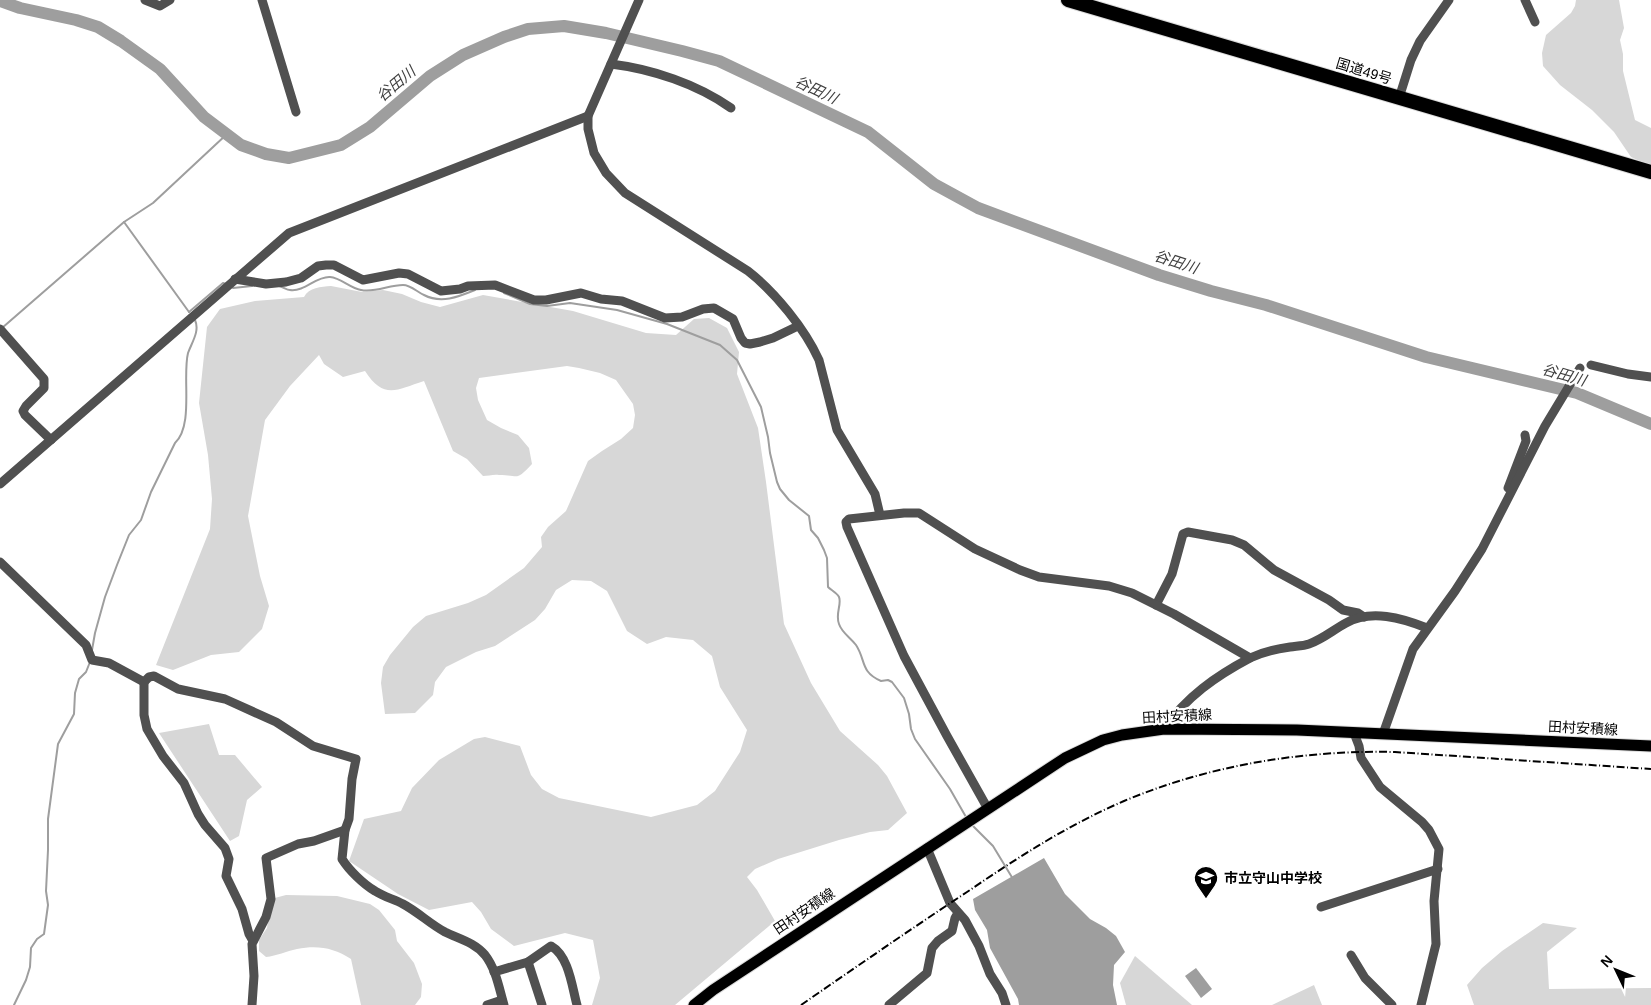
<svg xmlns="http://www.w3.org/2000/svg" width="1651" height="1005" font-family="Arial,'Noto Sans JP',sans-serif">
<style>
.green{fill:#d7d7d7}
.water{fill:#9e9e9e}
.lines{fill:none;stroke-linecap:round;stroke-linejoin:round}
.stream{stroke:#9e9e9e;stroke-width:2}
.river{stroke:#9e9e9e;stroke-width:12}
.major-casing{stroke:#dbdbdb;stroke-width:13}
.highway-casing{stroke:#dbdbdb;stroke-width:16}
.minor{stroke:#505050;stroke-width:9}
.major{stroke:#000;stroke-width:11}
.highway{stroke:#000;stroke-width:14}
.rail{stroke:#000;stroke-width:2;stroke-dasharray:8 2.5 1 2.5;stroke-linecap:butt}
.labels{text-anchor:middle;stroke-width:4.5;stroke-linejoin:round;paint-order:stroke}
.street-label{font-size:14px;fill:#000;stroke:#fff}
.poi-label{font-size:14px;font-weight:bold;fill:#000;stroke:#fff;text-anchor:start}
.water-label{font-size:15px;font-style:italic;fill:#3f3f3f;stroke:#fff}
</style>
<rect width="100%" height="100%" fill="#fff"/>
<!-- green -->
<g class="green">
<path d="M1576,0H1619L1624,28L1620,40L1623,54V71L1635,120L1651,128V164L1648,165L1631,157L1614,132L1592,110L1560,85L1543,66L1542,53L1546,35L1571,13L1575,6Z"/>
<path d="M331,286L362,292L383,290L402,294L421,302L440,307L483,295L573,311L646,333L676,335L694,319L709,318L727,328L739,352L737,374L758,428L766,482L784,624L811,683L840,731L878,765L887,776L907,813L888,830L870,832L839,840L778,859L755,869L747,877L757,890L775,921L675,1005H592L600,978L593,940L565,933L514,946L491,929L481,912L472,902L429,910L398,894L349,861L364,819L401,811L412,788L439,760L474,739L485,737L520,746L531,775L542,789L559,798L651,817L697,805L715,791L740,752L747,730L720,687L712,656L693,640L666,637L647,644L627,631L607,591L591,581L572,580L556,590L545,609L535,620L495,646L476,652L446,667L435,682L433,695L415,713L385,714L381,683L383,667L390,655L413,627L426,616L468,603L486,595L524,568L542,547L541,537L548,527L566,511L588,461L602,451L621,439L633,428L635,415L633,404L616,380L600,373L579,368L567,366L479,378L476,388L478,400L487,420L501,428L518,435L529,448L532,464C515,482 520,475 499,475C494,474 488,476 483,476L467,459L453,451L424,381C396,390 384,400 365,371L343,377L324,364L319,355L290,386L265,420L248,516L260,576L269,606L262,629L239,652L211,655L173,670L156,665L210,529L212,499L208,455L199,403L207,327L220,309L255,301L304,297C309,287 321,287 331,286Z"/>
<path d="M209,724L219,755H235L262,787L247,800L239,836L230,841L159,733Z"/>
<path d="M286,895L337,896L370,904L379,910L395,930L397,941L414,963L422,984L421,997L415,1005H361L351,959C334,948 318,945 297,949C286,951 277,956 266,957L259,951V940L267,928L271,899Z"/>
<path d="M1543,923L1577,928L1547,952L1549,989L1651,988V1005H1474L1467,985L1482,968L1502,951Z"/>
<path d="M1135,956L1192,1005H1126L1120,983Z"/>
<path d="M1314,985L1322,1005H1272Z"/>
</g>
<!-- water -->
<g class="water">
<path d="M1044,858L1065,894L1090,919L1106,928L1116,936L1125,952L1114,965L1113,985L1117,1005H1019L1018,999L990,948L987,930L975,910L973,899Z"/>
<path d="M1196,968L1212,989L1201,998L1185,976Z"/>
</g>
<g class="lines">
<!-- stream -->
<g class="stream">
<path d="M124,222L189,312"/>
<path d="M279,286C283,287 287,290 290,290C305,292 316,276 330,277C341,278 350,288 361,290C375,293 389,285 403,285C411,285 417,292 424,295C441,304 458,297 475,290"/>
<path d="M233,288L252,286"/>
<path d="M504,293L530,304L547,306L570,303L617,310L667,324L720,345L737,360L761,407L768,437L770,453L777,482L780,489L789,500L809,516L811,530L818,538L824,550L827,558L828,587C831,590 837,593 839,597C842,604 835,614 839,624C842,633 850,637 856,645C866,660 860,672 881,681L888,680L892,682L904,698L909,714L911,729L915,739L950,789L966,817"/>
<path d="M189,312L223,283L226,284"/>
<path d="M2,328L124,222L153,203L227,134"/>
<path d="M92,650L95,633L105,597L117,565L129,535L141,520L151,492L175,443C194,425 182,377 188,353C192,342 200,331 195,320"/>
<path d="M972,825L993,846L1013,879"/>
<path d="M14,1005L26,980L30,967L31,948L37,939L44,934L48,905L46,891L48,850V819L58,744L74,714L75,693L79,679L86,672L90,662"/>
</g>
<!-- river -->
<path class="river" d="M0,1L20,8L76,20L98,27L121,41L160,69L204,117L241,145L266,154L289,158L341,145L370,127L430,76L463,55L504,37L528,29L564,26L606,33L682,51L719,61L868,132L934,184L978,208L1159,275L1211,291L1266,305L1426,357L1577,393L1651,424"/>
<!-- major casing -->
<g class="major-casing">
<path id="major" d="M694,1005L713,990L1065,758L1103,740L1122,735L1164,729L1297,730L1651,746"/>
</g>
<!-- highway casing -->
<g class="highway-casing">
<path id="highway" d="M1068,0L1651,172"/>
</g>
<!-- minor -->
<g class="minor">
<path d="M145,0L160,6L170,0"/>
<path d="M262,0L296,112"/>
<path d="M639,0L588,116V129L594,153L606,173L625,193L748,271C775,292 805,329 819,360L837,430L875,494L880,515"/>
<path d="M1525,0L1535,22"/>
<path d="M611,64C652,69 697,84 731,108"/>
<path d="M1399,98L1411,60L1420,41L1449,0"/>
<path d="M235,279L266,284L286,282L301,278L318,266L326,265H334L363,280L399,273L408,274L441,291L460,289L468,286L495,285L534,300H546L581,293L601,299L622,301L665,318L682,317L703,309L714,308L733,319L741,338L745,343L750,344L760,342L773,338L798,326"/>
<path d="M0,329L44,379V388L26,406L23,411L25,415L51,440"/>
<path d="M1591,365L1628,374L1651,377"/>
<path d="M0,484L289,233L588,116"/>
<path d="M1508,488L1526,441L1525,435"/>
<path d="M0,562L86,645L92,660L109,663L144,682L149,677L154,676L178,689L225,699L276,722L313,746L356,759L352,779L349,819L345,830L342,859C349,870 363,884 375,891C384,897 394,899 403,904C418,912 430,924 445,932C459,939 474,942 485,955C496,969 499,988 504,1005"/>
<path d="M1156,605L1172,574L1183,534L1188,532L1232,540L1244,545L1274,570L1329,600L1343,610L1358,613L1364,617"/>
<path d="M144,682V715L147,729L163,756L184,783L198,814L205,825L225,848L229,859L226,876L242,909L249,934L253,941"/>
<path d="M1164,729C1186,697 1216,676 1250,658"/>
<path d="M1354,733L1359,746L1361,758L1380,787L1422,822L1429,830L1439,849L1434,901L1436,944L1421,1005"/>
<path d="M1383,734L1413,649L1455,591L1482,549L1545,426L1580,368"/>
<path d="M988,809L947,736L904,656L847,527L846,522L849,519L904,513H919L975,549L1020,570L1039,577L1109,586L1132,593L1174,614L1250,658C1263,652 1276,649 1290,647C1297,646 1303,646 1309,644C1323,639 1333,630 1346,623C1371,609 1402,618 1427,628"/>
<path d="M927,848L950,903L965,920L979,946L990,974L1002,993L1006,1005"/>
<path d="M1321,907L1438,869"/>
<path d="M1351,955L1365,978L1392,1005"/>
<path d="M528,962L542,1005"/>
<path d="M494,972L528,962L551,946C569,956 572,987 577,1005"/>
<path d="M252,1005L254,976L252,944L266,917L271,899L266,858L298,844L314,841L345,830"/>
<path d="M487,1005L502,1000"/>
<path d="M889,1005L927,973L932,948L938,941L952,931L955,918L958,913"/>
</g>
<!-- major -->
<use href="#major" class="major"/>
<!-- highway -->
<use href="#highway" class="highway"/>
<!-- rail -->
<path class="rail" d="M801,1005C856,967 911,929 967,892C1017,858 1068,825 1124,801C1210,765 1302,750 1395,752L1651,769"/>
</g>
<!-- icons -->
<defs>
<g id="school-pin" transform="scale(1.25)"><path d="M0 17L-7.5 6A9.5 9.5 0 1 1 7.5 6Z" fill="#000" stroke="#fff"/><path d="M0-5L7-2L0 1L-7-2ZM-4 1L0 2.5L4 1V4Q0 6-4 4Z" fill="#fff"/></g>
</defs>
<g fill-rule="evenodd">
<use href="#school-pin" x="1206" y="878"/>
</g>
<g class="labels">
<!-- street labels -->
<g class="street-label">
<text transform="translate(1364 71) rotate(17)" y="5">国道49号</text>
<text transform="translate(1177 716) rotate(-3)" y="5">田村安積線</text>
<text transform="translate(1583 728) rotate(3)" y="5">田村安積線</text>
<text transform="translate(804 911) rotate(-34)" y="5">田村安積線</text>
</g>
<!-- poi labels -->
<g class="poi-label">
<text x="1224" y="883">市立守山中学校</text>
</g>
<!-- water labels -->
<g class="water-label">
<text transform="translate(396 84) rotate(-40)" y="5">谷田川</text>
<text transform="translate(816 90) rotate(25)" y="5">谷田川</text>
<text transform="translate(1176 262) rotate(18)" y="5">谷田川</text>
<text transform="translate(1564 375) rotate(16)" y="5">谷田川</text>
</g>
</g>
<!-- north arrow -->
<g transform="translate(1616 970) rotate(313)" stroke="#ffffff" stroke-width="4" paint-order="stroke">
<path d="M0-4L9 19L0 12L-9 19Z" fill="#000000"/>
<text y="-8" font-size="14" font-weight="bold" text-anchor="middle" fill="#000000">N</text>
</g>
</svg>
